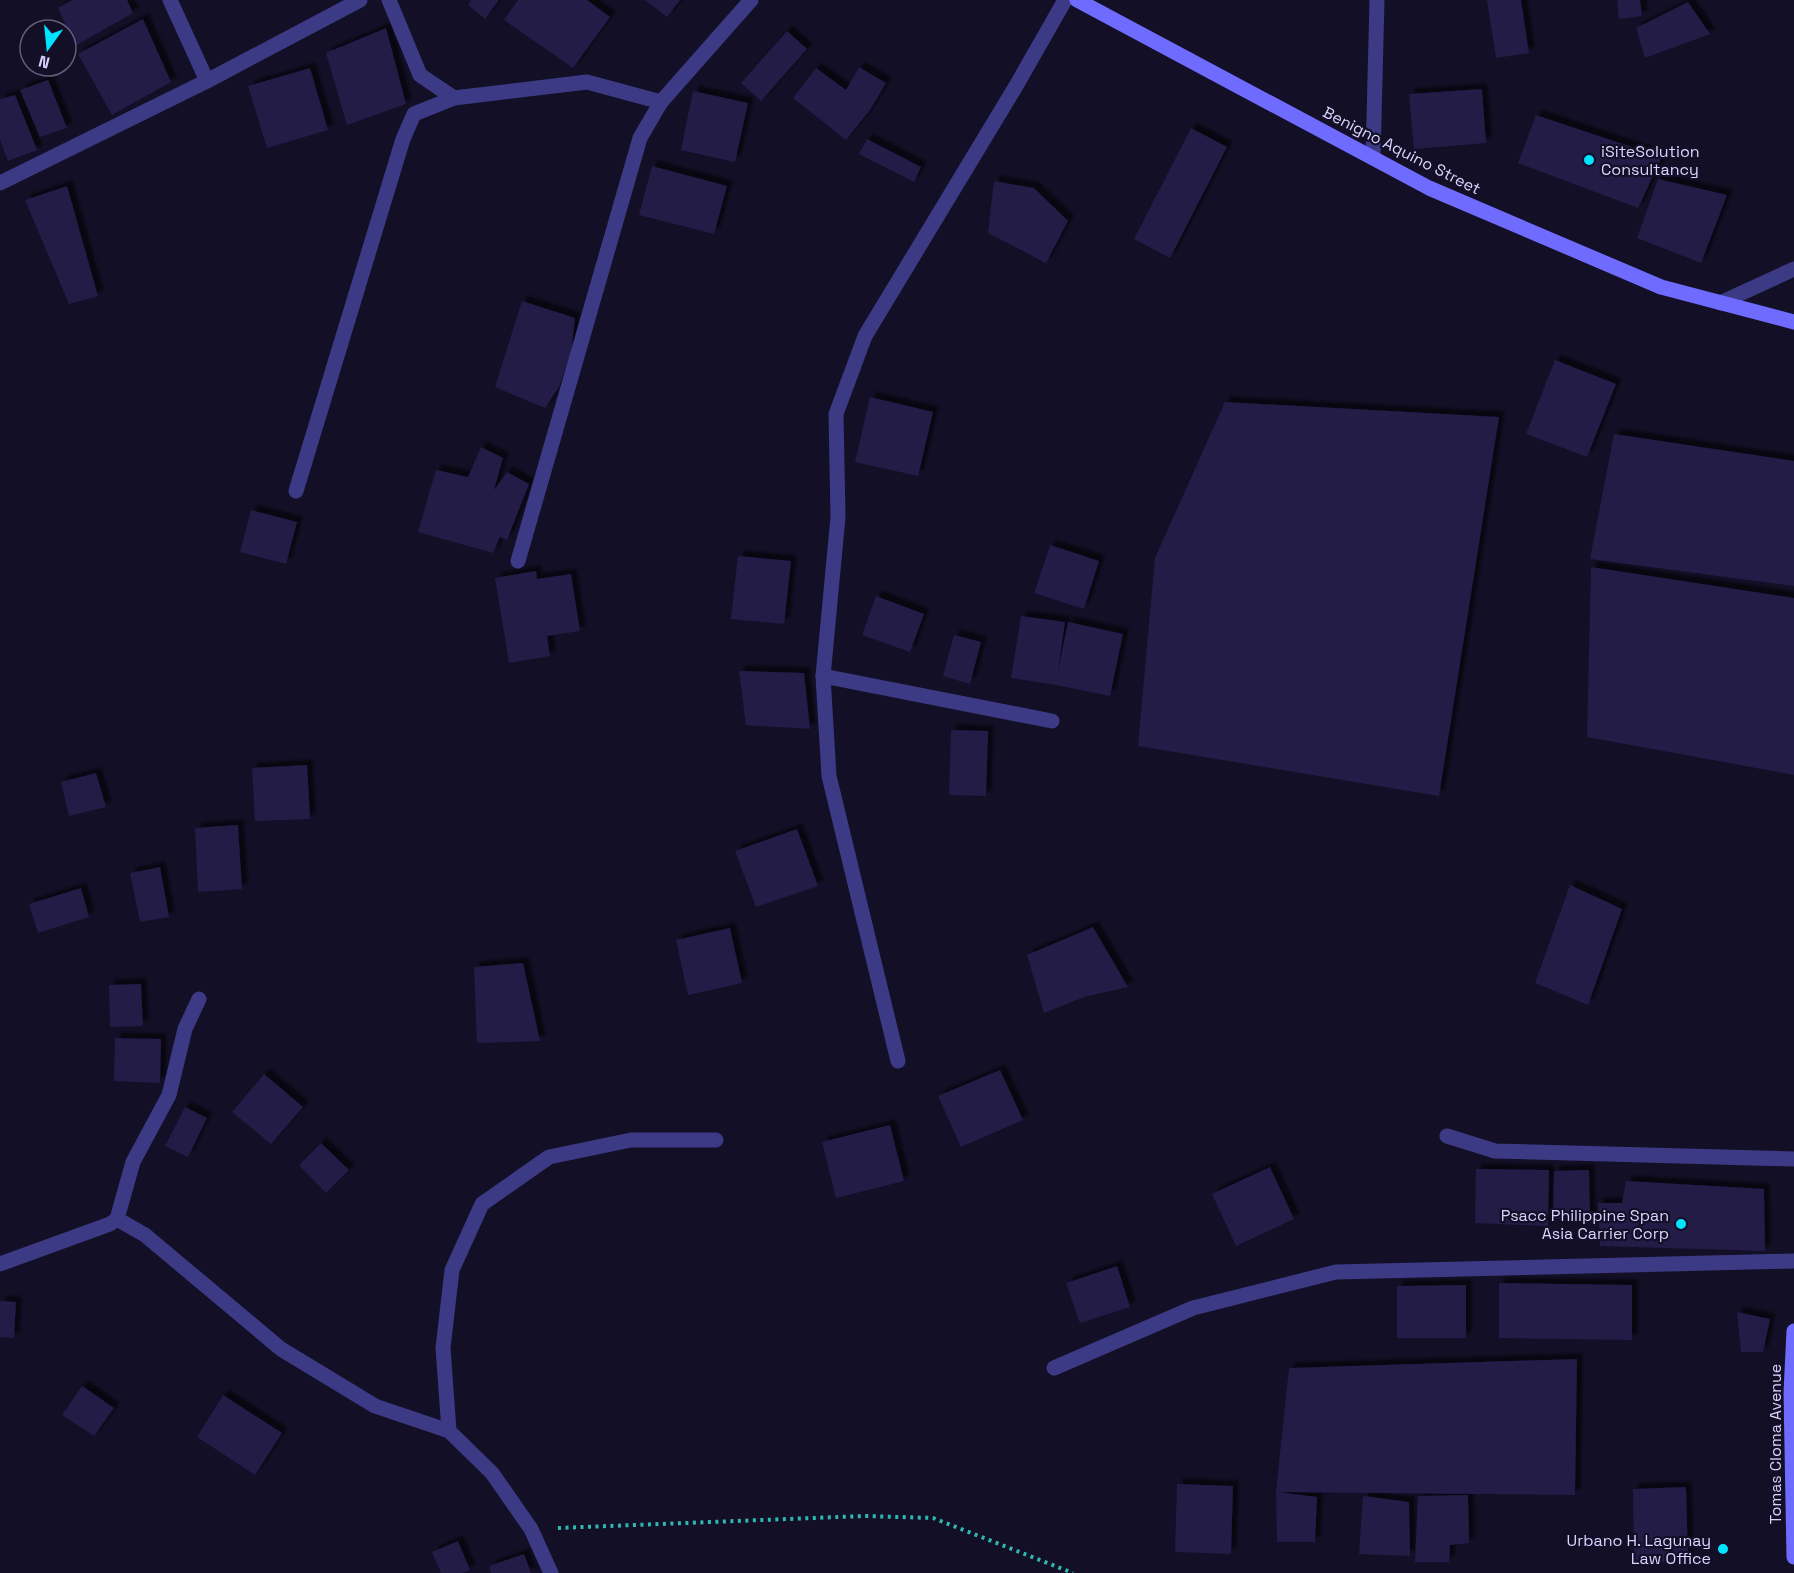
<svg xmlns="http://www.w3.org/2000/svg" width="1794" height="1573" font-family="'Space Grotesk',sans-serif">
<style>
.building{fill:#241b47;filter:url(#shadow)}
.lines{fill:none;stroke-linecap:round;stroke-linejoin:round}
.path{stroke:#2fb8b0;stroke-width:4;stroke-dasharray:3 4.5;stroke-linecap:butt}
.lane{stroke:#3d3a85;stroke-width:15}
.street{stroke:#3d3a85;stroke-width:15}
.secondary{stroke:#6f6bff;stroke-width:15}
.poi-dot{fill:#00e5ff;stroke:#130f26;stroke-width:2}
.labels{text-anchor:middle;stroke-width:4.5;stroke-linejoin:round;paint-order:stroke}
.street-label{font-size:16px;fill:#d9d4ff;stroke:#130f26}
.poi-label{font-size:16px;fill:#d9d4ff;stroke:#130f26;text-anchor:end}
</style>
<defs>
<filter id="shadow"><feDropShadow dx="5.5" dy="-5.5" stdDeviation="1.5" flood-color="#0009"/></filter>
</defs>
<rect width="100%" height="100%" fill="#130f26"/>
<!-- building -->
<g class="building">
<path d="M72,0H127L133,13L75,46L58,8Z"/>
<path d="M471,0H499L485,19L468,5Z"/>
<path d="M518,0H587L610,17L573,68L504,20Z"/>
<path d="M645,0H680L667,17Z"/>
<path d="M1487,0H1521L1529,53L1496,58Z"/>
<path d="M1617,0H1640L1642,16L1619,19Z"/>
<path d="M1688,2L1710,34L1645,58L1636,28Z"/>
<path d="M143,19L171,82L112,115L78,54Z"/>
<path d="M386,28L406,104L347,125L326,53Z"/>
<path d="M787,31L807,49L761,101L741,83Z"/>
<path d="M859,67L886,83L870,110L846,140L793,98L816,68L846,90Z"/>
<path d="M310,68L328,130L267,148L248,86Z"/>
<path d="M48,80L67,128L40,137L20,90Z"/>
<path d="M1482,89L1486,143L1414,149L1409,94Z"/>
<path d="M693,91L748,103L735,162L681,150Z"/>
<path d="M15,95L37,150L8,161L0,140V99Z"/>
<path d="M1536,115L1662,157L1638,208L1518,163Z"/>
<path d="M1191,128L1227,147L1170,258L1134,239Z"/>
<path d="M867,139L921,167L914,182L859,154Z"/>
<path d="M652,166L727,186L714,234L639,215Z"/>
<path d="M1658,179L1727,195L1701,263L1637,238Z"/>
<path d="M994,181L1034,188L1068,221L1046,263L988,233Z"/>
<path d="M67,186L98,296L69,304L25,200Z"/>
<path d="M522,301L575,318L571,353L559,387L545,408L495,387Z"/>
<path d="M1555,360L1616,384L1587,457L1526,434Z"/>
<path d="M870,397L933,412L918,476L855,462Z"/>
<path d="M1225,402L1499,417L1439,796L1138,746L1155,558Z"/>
<path d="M1614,434L1794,461V586L1590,559Z"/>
<path d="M481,447L503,458L494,490L507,472L529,484L507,540L500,537L493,553L418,532L436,470L468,477Z"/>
<path d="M251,510L297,522L286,564L240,552Z"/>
<path d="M1050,545L1099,561L1084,609L1034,593Z"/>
<path d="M738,556L791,561L784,624L731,619Z"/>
<path d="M1591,567L1794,598V775L1587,737Z"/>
<path d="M536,571L537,579L571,574L580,631L547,636L550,656L509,663L495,578Z"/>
<path d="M876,596L924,614L910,652L862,635Z"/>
<path d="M1021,616L1065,622L1058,671L1068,622L1123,634L1110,696L1056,685L1011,678Z"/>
<path d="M954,635L981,642L970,684L943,676Z"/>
<path d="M739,671L804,673L810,729L746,725Z"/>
<path d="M951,730L988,731L986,796L949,795Z"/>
<path d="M307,765L310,819L255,821L252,768Z"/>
<path d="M96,773L106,807L69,816L61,782Z"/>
<path d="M238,825L242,889L198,892L195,828Z"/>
<path d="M797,829L818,886L756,907L735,851Z"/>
<path d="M160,867L169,917L140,922L130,873Z"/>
<path d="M1570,885L1622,909L1588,1005L1535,983Z"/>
<path d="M81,888L89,917L38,933L29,904Z"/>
<path d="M1093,927L1128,987L1084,997L1044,1013L1027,955Z"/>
<path d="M730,928L742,983L688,995L676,940Z"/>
<path d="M523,963L540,1041L477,1043L474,967Z"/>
<path d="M141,984L143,1026L110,1027L109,985Z"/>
<path d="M115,1038L161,1039L160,1083L114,1081Z"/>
<path d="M1000,1070L1023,1120L961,1147L938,1096Z"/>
<path d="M264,1074L303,1107L271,1144L232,1112Z"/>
<path d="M185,1107L207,1118L188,1157L165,1146Z"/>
<path d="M890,1125L904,1181L836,1198L822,1142Z"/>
<path d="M321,1143L349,1170L326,1193L299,1165Z"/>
<path d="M1270,1167L1294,1219L1236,1246L1212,1194Z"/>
<path d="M1476,1169L1549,1170L1548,1226L1475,1223Z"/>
<path d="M1589,1170L1590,1219H1553L1554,1171Z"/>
<path d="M1626,1181L1764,1189L1765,1251L1600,1246L1598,1203H1622Z"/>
<path d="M1117,1266L1130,1307L1080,1323L1066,1283Z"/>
<path d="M1499,1283L1632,1285V1340L1499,1338Z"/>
<path d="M1466,1285V1338H1397V1286Z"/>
<path d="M0,1301L16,1302L14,1338L0,1337Z"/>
<path d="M1737,1312L1770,1319L1763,1352H1741Z"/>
<path d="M1577,1359L1575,1495L1278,1492L1317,1497L1315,1542H1277L1276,1492L1289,1368Z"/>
<path d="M82,1386L114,1408L94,1436L62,1415Z"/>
<path d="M223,1395L282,1433L255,1475L197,1437Z"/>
<path d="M1177,1484L1233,1486L1231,1554L1175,1552Z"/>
<path d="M1686,1487L1688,1561L1634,1563L1633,1489Z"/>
<path d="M1468,1495L1469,1543L1450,1545L1449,1562H1415L1418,1496Z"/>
<path d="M1363,1496L1409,1502L1410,1556L1359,1554Z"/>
<path d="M458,1541L470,1570L462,1573H441L432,1552Z"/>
<path d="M524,1554L531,1573H491L489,1566Z"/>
</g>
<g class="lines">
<!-- path -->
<path class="path" d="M558,1528L864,1516L933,1518L1073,1573"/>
<!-- lane -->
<g class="lane">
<path d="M170,0L207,81"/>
<path d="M1720,303L1794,269"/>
<path d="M1447,1136L1495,1151L1794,1159"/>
</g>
<!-- street -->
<g class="street">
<path d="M389,0L420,75L454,98"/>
<path d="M1373,158L1377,0"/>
<path d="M0,183L207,81L360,0"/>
<path d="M296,491L403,139L414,114L454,98L587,82L661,102"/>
<path d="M518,561L640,138L661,102L751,0"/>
<path d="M823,676L1052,721"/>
<path d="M199,999L185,1029L169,1095L133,1162L117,1219L145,1235L281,1349L375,1406L449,1431L492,1473L531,1529L551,1573"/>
<path d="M898,1061L829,776L823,676L838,517L836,414L865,336L1016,86L1065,0"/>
<path d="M0,1264L110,1224L117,1219"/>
<path d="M1054,1368L1193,1308L1336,1272L1794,1261"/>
<path d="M449,1431L443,1348L452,1270L482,1204L549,1157L631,1140H716"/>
</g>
<!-- secondary -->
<g class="secondary">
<path d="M1077,0L1429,188L1661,287L1794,322"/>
<path d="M1794,1331L1791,1392L1794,1557"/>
</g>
</g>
<!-- markers -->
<g class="poi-dot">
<circle cx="1589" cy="160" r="6"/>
<circle cx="1681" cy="1224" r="6"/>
<circle cx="1723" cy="1549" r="6"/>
</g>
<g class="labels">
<!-- street labels -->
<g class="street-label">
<text transform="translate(1402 150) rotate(27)" y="6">Benigno Aquino Street</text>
<text transform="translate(1775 1444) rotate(-90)" y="6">Tomas Cloma Avenue</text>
</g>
<!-- poi labels -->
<g class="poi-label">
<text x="1601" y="157" text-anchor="start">iSiteSolution<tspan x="1601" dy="18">Consultancy</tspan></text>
<text x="1669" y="1221">Psacc Philippine Span<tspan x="1669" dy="18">Asia Carrier Corp</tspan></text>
<text x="1711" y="1546">Urbano H. Lagunay<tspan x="1711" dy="18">Law Office</tspan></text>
</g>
</g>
<!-- north arrow -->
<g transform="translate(48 48) rotate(195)"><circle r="28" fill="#130f26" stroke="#625e7d" stroke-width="1.5"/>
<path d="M0-4.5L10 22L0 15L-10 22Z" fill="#00e5ff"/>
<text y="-9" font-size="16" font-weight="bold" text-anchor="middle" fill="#d9d4ff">N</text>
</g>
</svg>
